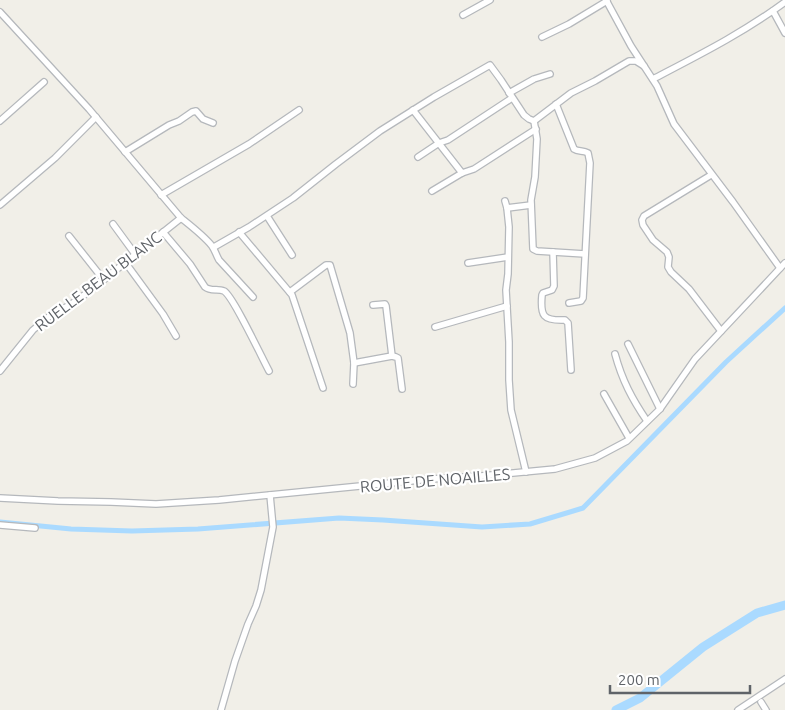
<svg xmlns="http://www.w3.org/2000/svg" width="785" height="710" font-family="Ubuntu,sans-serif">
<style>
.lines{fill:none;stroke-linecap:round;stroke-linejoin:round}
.canal{stroke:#aadaff;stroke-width:5}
.river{stroke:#aadaff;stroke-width:9}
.minor-casing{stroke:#b5b8bc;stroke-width:8}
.minor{stroke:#fff;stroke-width:5.5}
.labels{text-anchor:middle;stroke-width:4.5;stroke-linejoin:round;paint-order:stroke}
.street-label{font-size:16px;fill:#5f6368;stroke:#fff}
</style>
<rect width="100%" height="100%" fill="#f1efe8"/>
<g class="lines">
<!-- canal -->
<path class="canal" d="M0,522L71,529L132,531L198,529L339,518L383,520L482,527L530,524L583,508L726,362L785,308"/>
<!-- river -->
<path class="river" d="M616,710L640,698L703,647L757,613L785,605"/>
<!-- minor casing -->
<g class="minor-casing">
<g id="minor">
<path d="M606,0L631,46L657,86L674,124L733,202L780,268"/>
<path d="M773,11L785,33"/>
<path d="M0,12L89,109L181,218C191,226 204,236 212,246C215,250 216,255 219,260L253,297"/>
<path d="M463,15L490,0"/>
<path d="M542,37L569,24L607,1"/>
<path d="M653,79C699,55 743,33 785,2"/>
<path d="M509,93L534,79L550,74"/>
<path d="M556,104L574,149C578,152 583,150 588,153L590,163L583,298L581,301L569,303"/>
<path d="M413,110L462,173"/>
<path d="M0,121L44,82"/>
<path d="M534,121L537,139L535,177L531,200L533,249L537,251L585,254"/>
<path d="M125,152L169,125L179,121L192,112L196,111L203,119L213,123"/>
<path d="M418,157L439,143L448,140L512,98"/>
<path d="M711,175L644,216L642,220L643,225L653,240L667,252L669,257L668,267L671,272L689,289L721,331"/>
<path d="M432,191L462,173L474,169L536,129"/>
<path d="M161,195L249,144L299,110"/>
<path d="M505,201L507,208L509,227L508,274L506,290L509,342V380L511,410L526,472"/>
<path d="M0,205L55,158L96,117"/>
<path d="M507,208L531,205"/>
<path d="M267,216L292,255"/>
<path d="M113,224L135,254"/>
<path d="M163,232L190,264L205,287C211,292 218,288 224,291C233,296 262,358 269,371"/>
<path d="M239,232L292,295L323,388"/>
<path d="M69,236L103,279"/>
<path d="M214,247L249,227L293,198L336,164L380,131L434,97L490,65L501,80L524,115L529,119L534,121L571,93L595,81L629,61H636L644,66"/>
<path d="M553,252L554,286L552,290L543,293L542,295C540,316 543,321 565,320L568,323L571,370"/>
<path d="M125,262L163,314L176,336"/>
<path d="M468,263L508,257"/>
<path d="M290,292L326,265H330L350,333L354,363L353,384"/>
<path d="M373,305L385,304L386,306L392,356"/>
<path d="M435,327L507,306"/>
<path d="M628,344L660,409"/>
<path d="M615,354C622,380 632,399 647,421"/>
<path d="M354,363L392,356L396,357L398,358L402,389"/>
<path d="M0,371L33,330L51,315L70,305L87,293L181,218"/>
<path d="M604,394L629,438"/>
<path d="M0,498L58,501L111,502L156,504L219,500L431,479L481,476L555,469L595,458L627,441L660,409L695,359L785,263"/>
<path d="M0,525L35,528"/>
<path d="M761,702L766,710"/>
<path d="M221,710L235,661L248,624L256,606L261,590L273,527L270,495"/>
<path d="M738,710L785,679"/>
</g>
</g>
<!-- minor -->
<use href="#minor" class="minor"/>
</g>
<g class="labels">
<!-- street labels -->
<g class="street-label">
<text transform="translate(98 281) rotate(-37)" y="6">RUELLE BEAU BLANC</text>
<text transform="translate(435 480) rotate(-5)" y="6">ROUTE DE NOAILLES</text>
</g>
</g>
<!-- scale -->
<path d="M610 685v8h140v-8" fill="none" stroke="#5f6368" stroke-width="2.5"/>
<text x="618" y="685" font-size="15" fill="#5f6368" stroke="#ffffff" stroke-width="4" paint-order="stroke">200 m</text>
</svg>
